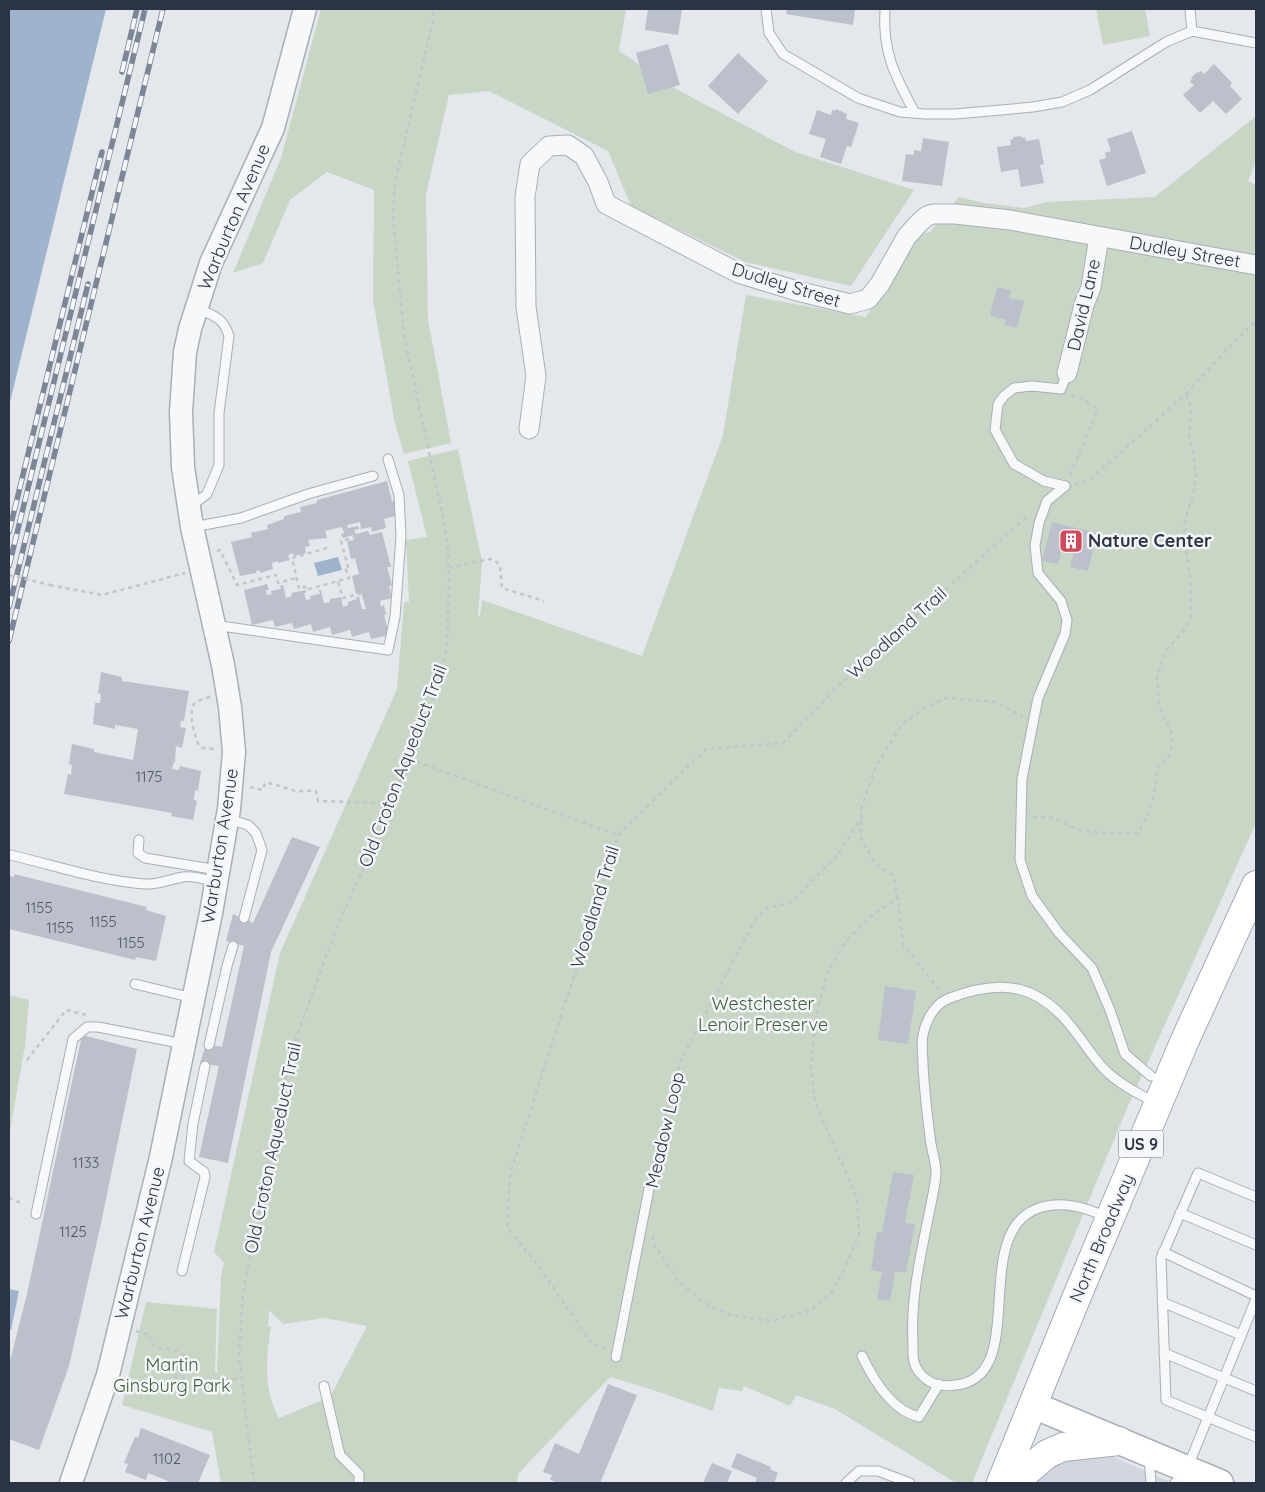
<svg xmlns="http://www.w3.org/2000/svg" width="1265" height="1492" font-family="Quicksand,sans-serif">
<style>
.built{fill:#d2d6de}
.green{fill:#c9d6c5;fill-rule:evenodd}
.water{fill:#9fb4cc}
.building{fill:#bbc0ca}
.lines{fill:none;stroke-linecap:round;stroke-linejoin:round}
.service-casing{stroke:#a9aeb7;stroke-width:11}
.minor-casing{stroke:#a9aeb7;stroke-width:21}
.tertiary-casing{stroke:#a9aeb7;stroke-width:25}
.secondary-casing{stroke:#a9aeb7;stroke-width:29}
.primary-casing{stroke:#a3abb8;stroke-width:30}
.path{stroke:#c2c5cb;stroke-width:2.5;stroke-dasharray:4 4;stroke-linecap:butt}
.service{stroke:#f7f8fa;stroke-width:9}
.minor{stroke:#f7f8fa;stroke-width:19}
.tertiary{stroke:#f7f8fa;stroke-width:22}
.secondary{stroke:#fff;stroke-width:26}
.primary{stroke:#fff;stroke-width:28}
.rail-casing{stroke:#7d8696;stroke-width:5.5}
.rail{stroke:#f4f6f9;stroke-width:4;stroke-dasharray:11;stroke-linecap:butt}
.path-bridge{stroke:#c2c5cb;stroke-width:2.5;stroke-dasharray:4 4;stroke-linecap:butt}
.labels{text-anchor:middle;stroke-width:5;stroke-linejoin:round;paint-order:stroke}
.number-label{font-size:15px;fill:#4f5766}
.shield{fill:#f4f6f9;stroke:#676e7b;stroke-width:1}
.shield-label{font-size:16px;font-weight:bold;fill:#2b3445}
.street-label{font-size:18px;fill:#2b3445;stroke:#f4f6f9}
.poi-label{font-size:18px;font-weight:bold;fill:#2b3445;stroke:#f4f6f9;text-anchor:start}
.park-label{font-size:18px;fill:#3f6138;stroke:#f4f6f9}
</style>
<rect width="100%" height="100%" fill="#e4e7ec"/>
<!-- built -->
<path class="built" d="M1100,1451L1172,1483H1028L1048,1457Z"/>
<!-- green -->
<g class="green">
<path d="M321,9H626L619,51L676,89L795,152L914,190L851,286L745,262L631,206L608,151L489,91L449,95L426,194L428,319L451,443L404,454L395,424L373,300L374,190L327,172L290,200L263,263L233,273L281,158Z"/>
<path d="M1096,9H1145L1150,36L1103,45Z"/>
<path d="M1256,116V161L1248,181L1256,185V823L1125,1113L972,1483H956L835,1409L796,1395L790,1406L744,1386L742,1391L719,1388L713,1411L653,1390L610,1377L518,1474L517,1483H221L212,1432L122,1405L146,1302L217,1309L215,1373L217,1372L221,1277L224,1263L214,1252L280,953L397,689L404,602H409L406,540L427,537L408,461L458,449L482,561L478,616H480L482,600L642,656L723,435L746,295L866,317L917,235L930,232L959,197L984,203L1024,208L1047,202L1155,197ZM269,1310L283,1324L325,1318L367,1326L330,1397L279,1418C263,1388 266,1359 271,1326L268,1327Z"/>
<path d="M9,995L29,1000L25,1046L9,1136Z"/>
</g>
<!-- water -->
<g class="water">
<path d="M9,9H106L9,406Z"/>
<path d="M338,557L342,570L318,576L314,563Z"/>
<path d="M9,1289L19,1291L11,1330H9Z"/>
</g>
<!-- building -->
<g class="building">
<path d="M648,9H682L678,35L645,30Z"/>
<path d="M787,9H855L853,25L786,14Z"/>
<path d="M668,44L680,85L648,94L636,53Z"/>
<path d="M738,53L768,81L738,114L708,86Z"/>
<path d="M1214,64L1232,83L1230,86L1242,99L1226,114L1213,101L1200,113L1183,95L1194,85L1190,82L1192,79L1191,78L1197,72L1198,73L1201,71L1204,74Z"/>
<path d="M836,109L847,114L846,119L859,123L851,147L847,146L841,164L820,157L826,139L809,134L817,110L831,115L832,110L835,111Z"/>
<path d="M1132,131L1146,173L1107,186L1099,160L1106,158L1105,153L1111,151L1107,139Z"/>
<path d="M1021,136V138L1025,137L1026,141L1039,139L1044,164L1040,165L1044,183L1021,187L1018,169L1001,172L997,147L1011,145L1010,140L1013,139V137Z"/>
<path d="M923,138L949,142L942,186L902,181L906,154L914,155V150L921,151Z"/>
<path d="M997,287L1011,290L1009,298L1024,301L1017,328L1004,325L1006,320L990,316Z"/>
<path d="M387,481L392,501L395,500L397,508L394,509L395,516L384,519L386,528L372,532L371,527L361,529L360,522L347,525L348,528L358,526L359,529L354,530L356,534L368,531L370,535L382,532L391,567H387L392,585L389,586L392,598L380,601L381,607L384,605L386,615H384L389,635L371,639L369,632L352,637L350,630L332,635L330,627L313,632L311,624L294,629L292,623L275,627L273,620L252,625L244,590L267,584L269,590H266L267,595L272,594L271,591L281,589L280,586L283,585L286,598L292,596L291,593L306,590V593H304L306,600L311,599L310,596L320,594L319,590H321L324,603L330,602V599L341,597L343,607L348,605V602L357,599L356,597H359L362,609H366L361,592L356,594L352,576L359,574L355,558L351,559L347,541L354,540L353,535L343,538L341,534L344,533L342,527L325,531L327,538L308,540L310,546L305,547L306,553L294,556L293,553L288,555L290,560L278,563V561L272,563L273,569L260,573V570L256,571V573L240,576L231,542L252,537L251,533L268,529L267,525L284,519V516L301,512L300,507L317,503V500Z"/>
<path d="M1052,522L1097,533L1088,571L1070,567L1074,551L1062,548L1058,564L1042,561Z"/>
<path d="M101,672L122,677V681L189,691L184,721H181L180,727L186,728L182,748L176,746L175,762H174L172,769L179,770L180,766L201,771L198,791L195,790L194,800L197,801L193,820L171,816L172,813L64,794L68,774L71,775L72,765L69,764L72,744L94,749V752L133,760L138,729L115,725V729L93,724L95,703H100L101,694L98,693Z"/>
<path d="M292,837L320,847L271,952L228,1163L199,1157L219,1066L200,1063L206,1044L222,1047L244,946L226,941L233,914L253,923Z"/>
<path d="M14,874L147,907L146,910L166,916L156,961L136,957L135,960L9,929V876L14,877Z"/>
<path d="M885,986L916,991L908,1044L878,1040Z"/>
<path d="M82,1035L137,1049L101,1223L69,1366L39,1450L9,1439V1365L27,1294Z"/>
<path d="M893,1172L914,1175L905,1223L915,1224L906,1273L895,1271L890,1301L877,1299L882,1272L871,1270L877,1232L882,1233Z"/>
<path d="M608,1384L637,1395L600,1483H559L550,1480L552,1475L543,1472L555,1443L579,1454Z"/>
<path d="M141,1428L210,1455L198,1483H167L168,1481L148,1473L146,1480L125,1472L128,1464L124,1463L135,1437L138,1438Z"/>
<path d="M737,1453L771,1467L770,1469L778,1473L774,1483H755L757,1478L731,1467Z"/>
<path d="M712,1463L732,1471L727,1483H703Z"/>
</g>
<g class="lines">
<!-- service casing -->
<g class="service-casing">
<g id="service">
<path d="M766,9L769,33L783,54L858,98L900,112L925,114H955L1001,110L1033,107L1062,102L1090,90L1166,42L1192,31L1256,43"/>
<path d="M885,9C882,52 895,76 915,113"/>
<path d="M1190,9L1192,31"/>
<path d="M1065,486L1047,501L1039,523L1035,546L1038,573L1061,601L1067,620L1065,634L1038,698L1022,779L1020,860L1032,896L1059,933L1092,968L1110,1010L1125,1054L1151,1076"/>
<path d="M1065,486L1044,481L1014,464L995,430L998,404L1004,396L1014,388L1032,386L1061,389L1067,373"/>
<path d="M191,506L207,494L219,465V413L229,336C223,317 214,316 197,308"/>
<path d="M193,527L241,518L308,494L373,476"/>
<path d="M214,625L388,650L395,617L401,536L399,495L388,459"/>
<path d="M228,819L248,825L256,833L262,850L244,918"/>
<path d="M139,840L138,853L145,858L218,870"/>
<path d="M10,855C54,865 100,881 145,884C159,885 170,879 183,877C193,875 206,880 216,882"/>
<path d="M135,984L193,998"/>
<path d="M209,1045L227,966L233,946"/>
<path d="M1256,1197L1198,1173L1161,1258L1166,1400L1256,1437"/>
<path d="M1180,1213L1256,1245"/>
<path d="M36,1214L73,1039L87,1027H98L184,1044"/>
<path d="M1107,1217C1086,1208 1066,1201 1042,1207C968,1228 1029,1368 962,1384C952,1386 938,1387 929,1381C924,1378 918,1372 916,1367C912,1360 913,1351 913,1343C910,1294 923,1246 932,1199C934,1190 936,1179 936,1170C935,1159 931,1148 930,1137C927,1112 924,1089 923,1064C923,1055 921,1044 923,1035C926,1020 935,1003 950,998C1003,978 1039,984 1074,1030C1084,1043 1093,1057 1104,1069C1119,1084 1137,1093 1156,1103"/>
<path d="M1163,1252L1256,1296"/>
<path d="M182,1271L205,1177L204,1172L189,1161L193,1124L205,1066"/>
<path d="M1162,1302L1241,1335"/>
<path d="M1164,1353L1256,1391"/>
<path d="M862,1356C873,1379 892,1411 919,1417L939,1384"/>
<path d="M616,1357L649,1189"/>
<path d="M324,1386L340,1455L359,1474V1483"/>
<path d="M1149,1456L1151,1483"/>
<path d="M846,1483L859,1471H878L910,1483"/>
<path d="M1175,1483L1187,1469L1256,1299"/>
</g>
</g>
<!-- minor casing -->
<g class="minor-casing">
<g id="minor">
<path d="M1067,373L1084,305L1091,287L1099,237"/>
<path d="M529,429L536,376L526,307L525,197L530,164L549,146L568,145L584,156L598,182L606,204L738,273L797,291L850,304L868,299L880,284L907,236L920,222L927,216L933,214H955L1010,220L1256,265"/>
</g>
</g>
<!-- tertiary casing -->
<g class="tertiary-casing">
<path id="tertiary" d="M71,1483L108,1375L161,1157L211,913L229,809L234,752L230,707L223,665L192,527L183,467L181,412L185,352L190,329L211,263L273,128L305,9"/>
</g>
<!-- secondary casing -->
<g class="secondary-casing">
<path id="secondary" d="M1033,1405L1220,1483"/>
</g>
<!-- primary casing -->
<g class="primary-casing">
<g id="primary">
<path d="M1001,1483L1075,1301L1185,1040L1256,885"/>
<path d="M1013,1483L1047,1454L1063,1447L1119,1441"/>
</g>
</g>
<!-- path -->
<g class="path">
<path d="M1070,475L1096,414V408L1085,400L1070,395"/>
<path d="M1075,484L1088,481L1187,393L1227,349L1256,321"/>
<path d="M327,548L292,558L299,589L308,586L309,589L349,578L345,567H348L341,541L358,536"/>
<path d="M217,551L220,550L237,585L276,575L278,583L296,578"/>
<path d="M449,568L489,559L495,560L500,566L502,588L544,601"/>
<path d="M338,582L343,598L370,591"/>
<path d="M50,585L102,595L185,573"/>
<path d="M210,697C205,699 198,700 195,703C187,712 195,736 199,746L204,748L214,749"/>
<path d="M409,759L618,835"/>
<path d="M250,787L263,790L265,783C276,783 285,789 296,791C302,792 309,790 316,791L318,801L379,803L390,807"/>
<path d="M1033,817H1050L1079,830L1103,833H1138L1146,818L1154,796L1157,769L1171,753L1172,734L1159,705L1157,675L1166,651L1186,628L1191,616V584L1184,536L1185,518L1192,500L1196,477L1193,450L1189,438L1191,410L1187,393"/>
<path d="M939,990L903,944L898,898L893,875L875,864L860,836L862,806L876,766L902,725L924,708L946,698L996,702L1023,717"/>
<path d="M27,1060L66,1010L87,1015"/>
<path d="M651,1179L655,1154L680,1062L756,918L768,908L792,902L839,853L862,817"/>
<path d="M9,1198L21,1203"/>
<path d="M653,1236V1243L678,1281L703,1302L730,1315L771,1321L810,1311L832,1292L846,1266L859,1233L857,1198L815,1102L811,1068L815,1021L828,971L847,940L875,913L898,898"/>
<path d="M136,1331L150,1335V1343L159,1348L180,1352L183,1354L184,1389L199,1380L242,1379"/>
<path d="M606,1348L592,1344L540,1268L507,1227L510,1174L592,920L618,835L706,749L783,743L838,686L1029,515"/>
<path d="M183,1370L179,1372L167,1388L168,1392H177L184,1389"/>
<path d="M254,1483L239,1355L243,1292L291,1052L336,929L378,836L434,698L444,665L447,644L449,581L448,551L444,522L404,335L393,218L395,182L433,21L434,9"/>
</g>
<!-- service -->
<use href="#service" class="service"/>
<!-- minor -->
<use href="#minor" class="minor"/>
<!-- tertiary -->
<use href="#tertiary" class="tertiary"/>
<!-- secondary -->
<use href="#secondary" class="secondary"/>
<!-- primary -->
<use href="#primary" class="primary"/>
<!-- rail casing -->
<g class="rail-casing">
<g id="rail">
<path d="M122,72L137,9"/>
<path d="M9,532L102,152"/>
<path d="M9,566L145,9"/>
<path d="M9,607L88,284"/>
<path d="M9,641L163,9"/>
</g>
</g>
<!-- rail -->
<use href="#rail" class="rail"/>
<!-- path-bridge -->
<path class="path-bridge" d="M9,575L50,585"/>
</g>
<!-- icons -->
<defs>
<g id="building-square" transform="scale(1.25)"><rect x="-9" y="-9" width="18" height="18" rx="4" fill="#d1495b" stroke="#f4f6f9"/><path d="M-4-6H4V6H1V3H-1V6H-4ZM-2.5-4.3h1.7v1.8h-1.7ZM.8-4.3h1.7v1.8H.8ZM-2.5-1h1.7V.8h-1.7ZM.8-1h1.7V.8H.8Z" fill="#fff"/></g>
</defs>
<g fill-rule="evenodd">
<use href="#building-square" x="1071" y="541"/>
</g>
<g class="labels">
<!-- number labels -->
<g class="number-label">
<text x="149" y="782">1175</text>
<text x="39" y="913">1155</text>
<text x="103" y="927">1155</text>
<text x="60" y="933">1155</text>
<text x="131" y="948">1155</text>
<text x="86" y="1168">1133</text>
<text x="73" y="1237">1125</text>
<text x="167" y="1464">1102</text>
</g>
<!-- shield labels -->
<rect class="shield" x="1118.5" y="1130.5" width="45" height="27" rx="4"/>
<g class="shield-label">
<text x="1141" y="1150">US 9</text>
</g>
<!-- street labels -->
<g class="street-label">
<text transform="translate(234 217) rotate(-67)" y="6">Warburton Avenue</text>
<text transform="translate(1185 252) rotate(10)" y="6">Dudley Street</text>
<text transform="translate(786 285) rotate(17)" y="6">Dudley Street</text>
<text transform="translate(1084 305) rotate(-77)" y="6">David Lane</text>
<text transform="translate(897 633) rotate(-42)" y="6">Woodland Trail</text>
<text transform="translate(403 766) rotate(-69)" y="6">Old Croton Aqueduct Trail</text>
<text transform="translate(220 846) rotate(-81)" y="6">Warburton Avenue</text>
<text transform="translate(595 907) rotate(-73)" y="6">Woodland Trail</text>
<text transform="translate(665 1130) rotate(-77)" y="6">Meadow Loop</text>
<text transform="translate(273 1148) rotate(-78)" y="6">Old Croton Aqueduct Trail</text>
<text transform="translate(1102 1238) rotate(-67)" y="6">North Broadway</text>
<text transform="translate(140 1243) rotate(-76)" y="6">Warburton Avenue</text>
</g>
<!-- poi labels -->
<g class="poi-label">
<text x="1088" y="547">Nature Center</text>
</g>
<!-- park labels -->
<g class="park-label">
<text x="763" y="1010">Westchester<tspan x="763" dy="21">Lenoir Preserve</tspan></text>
<text x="172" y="1371">Martin<tspan x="172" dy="21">Ginsburg Park</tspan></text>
</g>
</g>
<!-- border -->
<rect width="1265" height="1492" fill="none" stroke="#2b3445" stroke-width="20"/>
</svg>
